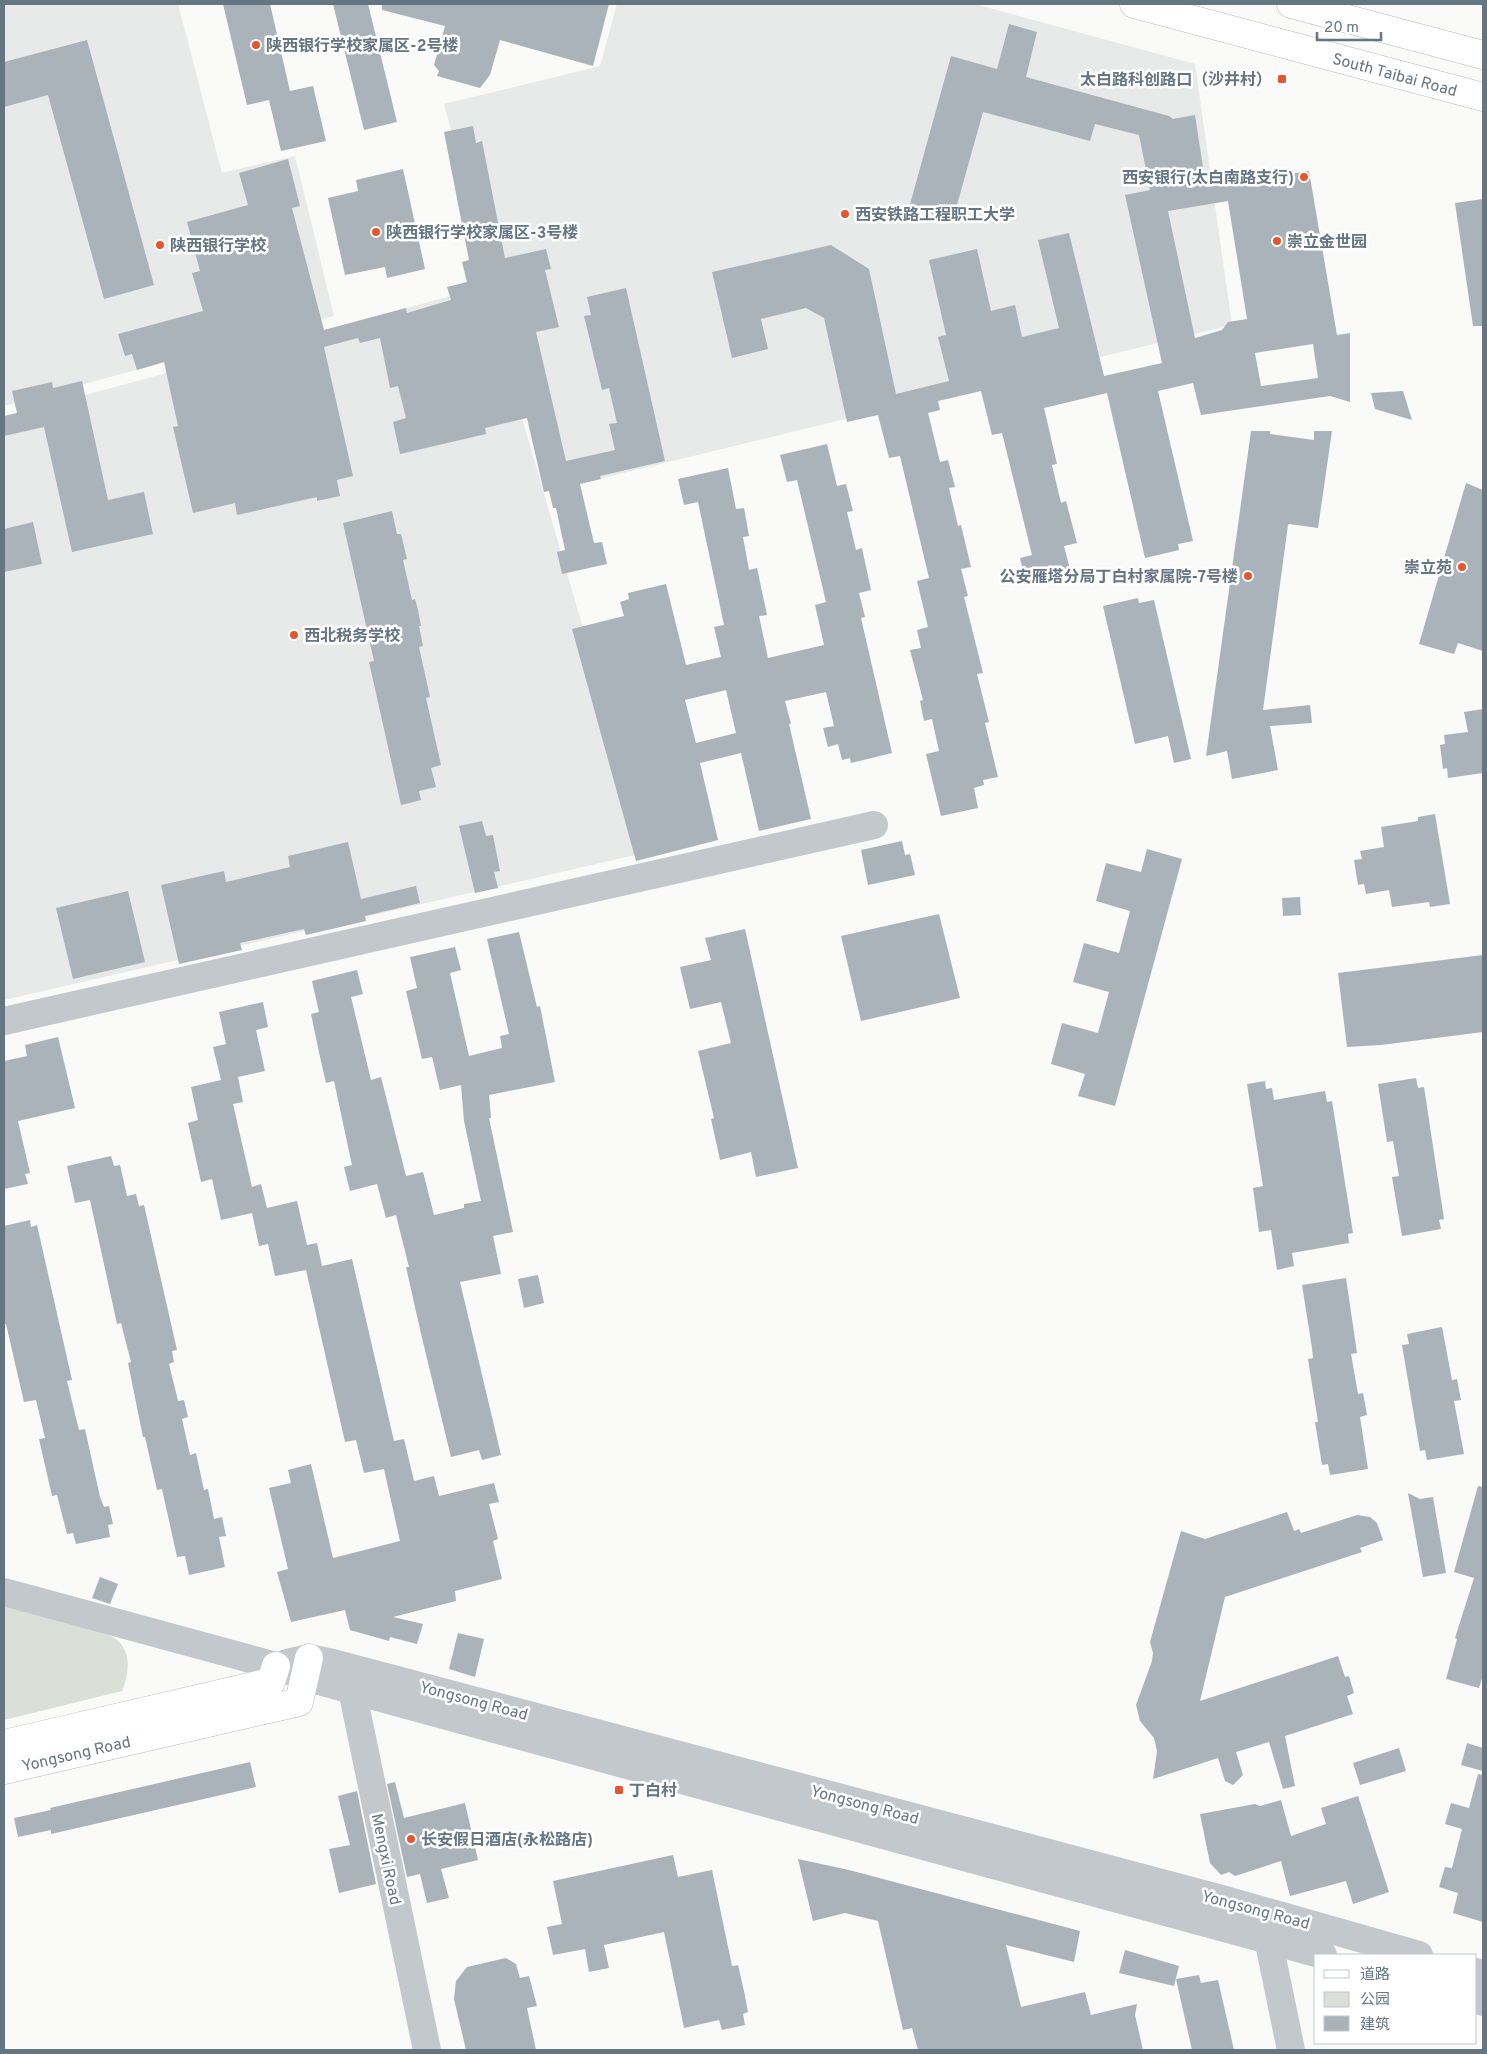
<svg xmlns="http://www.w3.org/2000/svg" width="1487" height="2054" font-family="Overpass,'Noto Sans SC',sans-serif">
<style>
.built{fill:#e8e9e9}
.green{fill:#dadfd7}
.building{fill:#aab3b9;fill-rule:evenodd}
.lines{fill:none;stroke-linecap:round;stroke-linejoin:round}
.major-casing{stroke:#b5babe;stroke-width:29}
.minor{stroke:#c3c8cc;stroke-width:28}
.major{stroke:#fff;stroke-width:28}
.poi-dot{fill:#e4572e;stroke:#fff;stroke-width:2}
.labels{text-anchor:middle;stroke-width:5;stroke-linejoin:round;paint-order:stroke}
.poi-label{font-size:16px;font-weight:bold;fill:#657683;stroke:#fff;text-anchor:start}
.street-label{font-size:16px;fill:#657683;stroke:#fff}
</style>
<rect width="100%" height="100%" fill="#fafaf8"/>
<!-- built -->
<g class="built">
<path d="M4,4H178L222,173L295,156L334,316L4,406Z"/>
<path d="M617,4H975L1195,64L1232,325L549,491L444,104L600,66Z"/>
<path d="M484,287L648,852L4,1000V417Z"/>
</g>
<!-- green -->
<path class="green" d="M4,1604C29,1611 105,1625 120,1643C132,1656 128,1677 122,1691L4,1720Z"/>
<!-- building -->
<g class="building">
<path d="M223,4H270L290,91L313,86L326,141L281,151L269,100L247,105Z"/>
<path d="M333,4H368L397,122L364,130Z"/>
<path d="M382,4H609L593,66L500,40L490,75L480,88L437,76L439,71L434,65L445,26L382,10Z"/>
<path d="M1009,24L1037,32L1026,77L1169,116L1173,119L1195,115L1206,187L1309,171L1337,335L1350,333V402L1330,396L1201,415L1193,383L1158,391L1193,541L1178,544L1179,550L1145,558L1107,393L1044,408L1057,464L1052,465L1061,503L1066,501L1077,543L1064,546L1071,573L1026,584L1020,558L1032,555L1002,433L992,435L981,391L938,401L940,410L928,413L940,462L948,460L955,487L949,488L958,526L961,525L971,567L961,569L968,596L964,597L983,673L977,674L989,722L985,723L998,777L983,780L984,785L974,788L978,808L941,816L926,754L939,751L932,719L924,721L920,701L923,700L910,650L921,648L917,630L928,627L917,581L929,578L900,456L889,458L878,415L847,422L824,318L806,308L761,319L768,349L732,358L712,272L831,245L869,269L896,394L949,381L938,337L946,335L929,260L977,249L991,311L1015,305L1022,337L1059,328L1038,240L1069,233L1104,376L1162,363L1125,195L1150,190L1139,135L1095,124L1090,141L983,112L953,219L909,208L951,56L997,69ZM1228,201L1247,319L1228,322L1222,330L1195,338L1168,211ZM1313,344L1318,378L1261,386L1255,353Z"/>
<path d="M87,40L154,285L104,299L48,95L4,107V62Z"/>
<path d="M473,126L476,143L482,141L505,258L546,249L551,269L545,270L559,327L536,332L566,461L615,450L609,424L617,423L609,388L602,390L584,316L591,315L587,297L626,288L665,461L600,476L601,479L580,484L594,543L602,542L607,564L562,574L557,552L565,550L556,508H553L549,491L544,492L527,418L485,428L486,434L400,454L393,422L406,418L398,386L390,388L380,338L360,343L358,338L324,347L353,476L337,480L340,496L317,501V497L237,515L235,503L193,513L173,427L178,426L164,362L137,370L132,354L125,356L118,334L203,311L192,273L200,271L187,222L248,205L239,173L288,159L300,206L292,208L324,330L406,308L407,313L451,300L447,287L467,282L462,262L469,260L444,132Z"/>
<path d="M403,169L425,269L387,278L385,267L345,275L328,198L358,191L356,180Z"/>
<path d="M1483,199V326H1473L1455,203Z"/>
<path d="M82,381L108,500L144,492L153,534L72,552L44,427L4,436V416L17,413L12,391L52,382L53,388Z"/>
<path d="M1403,391L1412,420L1375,409L1371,393Z"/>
<path d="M1251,431H1270V434L1314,440V431H1332L1318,528L1289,524L1288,525L1263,710L1310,705L1312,723L1270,726L1278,770L1232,779L1227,751L1206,756Z"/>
<path d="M827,444L837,486L846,484L853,511L847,512L856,550L862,548L871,590L859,593L865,617L861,618L892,753L851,763L850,758L842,760L838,744L828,747L823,728L834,726L826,692L785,701L791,724H789L811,819L759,831L741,753L700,763L718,840L636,861L572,629L624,616L620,602L629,599L628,593L666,584L686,665L721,657L714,627L724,625L698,502L684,505L678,479L728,468L736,509L744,508L749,536L743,537L749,570L757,568L767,615L759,616L768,658L824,645L815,605L826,602L797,480L787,482L780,455ZM726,690L736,733L696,743L685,700Z"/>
<path d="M1466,483L1483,490V651L1458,643L1454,654L1419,644Z"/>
<path d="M392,511L397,534H401L407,559L403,560L412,600L415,599L418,610L421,626H419L423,646L419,647L430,697L426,698L441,765L431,768L436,787L419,791L421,800L401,805L369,662L374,661L343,523Z"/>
<path d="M33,522L42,564L4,572V529Z"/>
<path d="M1138,598L1139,603L1154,600L1191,759L1174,763L1168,736L1135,744L1103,606Z"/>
<path d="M1483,709V773L1448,778L1447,768L1443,769L1440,745L1445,744L1444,735L1468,732L1464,712Z"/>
<path d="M1435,814L1450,904L1430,907L1429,902L1392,907L1389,890L1366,894L1364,884L1358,885L1354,860L1362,859L1360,851L1384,847L1381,827L1418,821V817Z"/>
<path d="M482,821L486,836L493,835L500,871L494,872L498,888L475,893L459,826Z"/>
<path d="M902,841L905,855L910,854L915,875L868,885L861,850Z"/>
<path d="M348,842L361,899L416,886L420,903L365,916L366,921L306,935L304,929L240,943L242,950L179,964L161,885L224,871L226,882L290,867L288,856Z"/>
<path d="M1147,849L1182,859L1115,1106L1078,1096L1085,1074L1051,1064L1062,1023L1098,1033L1109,992L1073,982L1084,943L1119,953L1130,911L1096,901L1106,863L1141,872Z"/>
<path d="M128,891L145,962L73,979L56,908Z"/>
<path d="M1300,897L1301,915L1283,916L1282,898Z"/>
<path d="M939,914L960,998L861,1021L841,936Z"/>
<path d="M745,929L798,1168L756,1177L751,1152L720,1160L711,1119L714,1118L698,1051L731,1043L721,1002L690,1009L680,967L711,960L705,938Z"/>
<path d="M519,932L537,1007L540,1006L555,1082L489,1095L491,1118H489L513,1232L493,1236L501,1274L460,1282L501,1455L482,1460L479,1450L451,1457L422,1338L406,1267H409L396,1215L386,1218L377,1184L350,1191L344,1167L352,1165L334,1081L326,1083L320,1057L311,1014L319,1012L312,981L357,970L363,994L351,997L371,1080L381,1077L406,1176L423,1172L434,1215L464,1208V1204L481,1201L464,1121L461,1085L440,1090L432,1057L422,1059L406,991L417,988L410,957L455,947L461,970L450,973L469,1056L502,1048L500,1036L509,1034L487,939Z"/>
<path d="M1483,955V1032L1381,1045L1347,1047L1338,973Z"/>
<path d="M263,1002L268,1027L256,1030L265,1071L238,1077L243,1102L233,1104L252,1187L261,1184L267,1208L297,1201L307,1245L317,1243L322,1266L352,1259L394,1441L404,1439L414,1481L434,1476L439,1496L494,1483L499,1502L489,1504L498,1539L493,1541L502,1579L455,1591L456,1601L393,1617L423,1624L417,1644L390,1637L389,1641L350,1630L345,1610L291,1622L277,1572L288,1569L269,1488L291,1483L288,1470L311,1464L333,1558L400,1541L384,1469L364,1473L356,1440L345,1442L306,1270L275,1276L268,1244L259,1246L252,1213L221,1220L212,1179L201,1182L188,1123L198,1120L191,1087L221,1080L213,1047L226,1044L219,1012Z"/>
<path d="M58,1037L75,1108L18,1121L30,1173L25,1174L28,1184L4,1189V1061L27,1056L25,1045Z"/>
<path d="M1416,1078L1418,1088L1424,1087L1444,1219L1439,1220L1441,1229L1402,1236L1392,1177L1399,1176L1393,1141L1387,1142L1378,1084Z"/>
<path d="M1265,1081L1266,1089L1272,1088L1274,1100L1325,1091L1327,1102L1332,1101L1353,1233L1348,1234L1349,1243L1292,1253L1294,1266L1277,1270L1271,1230L1259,1232L1253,1188L1263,1186L1247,1084Z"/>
<path d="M111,1156L114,1166L120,1165L127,1196L136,1194L139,1206L144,1205L177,1350L172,1351L174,1362L169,1364L178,1401L184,1400L188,1417L182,1419L190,1455L196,1453L204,1490L208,1489L214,1519L222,1517L226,1536L219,1537L225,1567L189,1575L185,1556L177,1557L162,1489L157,1490L145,1437H143L128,1363L131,1362L121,1323L117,1324L90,1200L75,1203L67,1166Z"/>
<path d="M30,1220L31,1227L37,1225L72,1380L67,1381L77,1422L79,1430L85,1429L100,1497L104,1507L109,1506L113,1524L108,1525L110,1537L76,1544L73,1533L67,1534L57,1495L52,1496L39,1439L45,1438L36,1400L24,1402L6,1324L4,1325V1226Z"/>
<path d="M538,1275L544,1303L524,1308L518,1279Z"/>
<path d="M1346,1278L1357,1353L1351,1354L1358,1394L1363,1393L1367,1415L1360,1417L1368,1469L1330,1475L1328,1464L1322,1465L1315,1422H1318L1308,1359L1313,1358L1312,1348L1302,1285Z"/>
<path d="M1442,1327L1452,1380L1457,1379L1461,1400L1454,1401L1464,1454L1427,1460L1425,1450L1420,1451L1402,1345L1409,1344L1407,1334Z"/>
<path d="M1478,1486L1483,1487V1675L1479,1688L1446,1679L1457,1639L1455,1638L1474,1578L1454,1572Z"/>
<path d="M1408,1493L1420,1499L1433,1497L1446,1573L1423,1577Z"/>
<path d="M1287,1512L1294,1531L1299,1529L1301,1533L1357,1515L1370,1517L1377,1523L1383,1540L1360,1548L1362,1552L1225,1597L1200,1701L1338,1656L1345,1677L1349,1676L1354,1693L1347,1696L1353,1714L1285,1736L1295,1786L1283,1789L1269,1742L1236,1752L1243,1775L1233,1785L1225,1781L1218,1758L1153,1779L1157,1751L1154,1738L1140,1721L1136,1705L1152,1661L1153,1653L1150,1642L1181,1531L1205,1539Z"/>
<path d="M100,1577L118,1584L110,1604L92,1598Z"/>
<path d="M458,1633L484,1639L475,1677L449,1669Z"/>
<path d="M1467,1743L1483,1748V1771L1461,1765Z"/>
<path d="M1399,1748L1406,1771L1360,1785L1353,1763Z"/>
<path d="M250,1762L256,1787L51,1834V1830L18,1837L14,1818L51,1810L50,1808Z"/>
<path d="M1478,1774L1483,1775V1922L1453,1913L1458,1893L1439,1887L1445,1867L1452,1868L1462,1829L1445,1824L1451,1803L1469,1808Z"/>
<path d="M395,1782L404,1818L465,1803L478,1860L441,1869L449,1898L427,1903L420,1874L407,1877L387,1784Z"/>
<path d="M357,1791L376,1884L339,1893L329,1849L350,1845L338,1796Z"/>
<path d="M1358,1796L1389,1892L1353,1904L1346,1881L1290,1896L1281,1861L1235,1876L1229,1872L1221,1875L1210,1863L1200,1814L1255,1804L1260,1806L1281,1800L1291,1836L1326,1824L1321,1808Z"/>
<path d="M673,1855L678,1877L712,1870L732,1966L738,1965L744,1991L748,2012L743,2014L745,2025L722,2030L719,2020L684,2028L664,1932L604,1945L609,1968L589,1972L585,1949L553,1955L547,1927L562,1924L553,1881Z"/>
<path d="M798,1859L849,1870L1080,1931L1074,1962L1006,1945L1021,2007L1085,1992L1091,2015L1137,2004L1135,2015L1143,2050H918L912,2028L903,2030L878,1921L845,1913L813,1921Z"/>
<path d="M1125,1950L1179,1966L1174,1986L1119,1973Z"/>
<path d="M506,1958L516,1964L520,1978L529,1976L537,2006L527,2008L536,2050H466L454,1999L456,1981L467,1967Z"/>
<path d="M1199,1975L1201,1983L1218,1980L1234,2050H1192L1176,1979Z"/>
</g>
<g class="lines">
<!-- major casing -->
<g class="major-casing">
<g id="major">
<path d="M1134,4L1483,97"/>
<path d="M1291,4L1483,55"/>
<path d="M4,1744L271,1682L276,1666"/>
<path d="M4,1770L299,1702L309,1658"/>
</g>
</g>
<!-- minor -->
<g class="minor">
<path d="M4,1021L874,825"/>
<path d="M4,1592L276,1666L305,1677L330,1684L1323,1955"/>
<path d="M287,1663L309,1658L333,1663L1222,1899L1419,1955"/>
<path d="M356,1675L352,1690L427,2050"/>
<path d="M1265,1924L1291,2050"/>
<path d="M1476,1972L1483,1974"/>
<path d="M1476,1999L1483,2002"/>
</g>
<!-- major -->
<use href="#major" class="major"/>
</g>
<!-- markers -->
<g class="poi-dot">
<circle cx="256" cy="45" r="5"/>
<rect x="1277" y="74" width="10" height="10" rx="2.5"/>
<circle cx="1304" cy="177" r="5"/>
<circle cx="845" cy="214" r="5"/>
<circle cx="376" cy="232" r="5"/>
<circle cx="1277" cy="241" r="5"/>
<circle cx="160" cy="245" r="5"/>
<circle cx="1462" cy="567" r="5"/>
<circle cx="1248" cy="576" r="5"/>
<circle cx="294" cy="635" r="5"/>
<rect x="614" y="1785" width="10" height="10" rx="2.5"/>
<circle cx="411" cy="1839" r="5"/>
</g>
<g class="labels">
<!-- poi labels -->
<g class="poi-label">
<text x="266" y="51">陕西银行学校家属区-2号楼</text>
<text x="1272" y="85" text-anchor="end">太白路科创路口（沙井村）</text>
<text x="1294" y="183" text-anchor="end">西安银行(太白南路支行)</text>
<text x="855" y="220">西安铁路工程职工大学</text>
<text x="386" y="238">陕西银行学校家属区-3号楼</text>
<text x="1287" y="247">崇立·金世园</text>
<text x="170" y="251">陕西银行学校</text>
<text x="1452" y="573" text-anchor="end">崇立苑</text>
<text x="1238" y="582" text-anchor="end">公安雁塔分局丁白村家属院-7号楼</text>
<text x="304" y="641">西北税务学校</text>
<text x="629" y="1796">丁白村</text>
<text x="421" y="1845">长安假日酒店(永松路店)</text>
</g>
<!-- street labels -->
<g class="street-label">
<text transform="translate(1395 74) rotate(15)" y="6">South Taibai Road</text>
<text transform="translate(474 1700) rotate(15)" y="6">Yongsong Road</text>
<text transform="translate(76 1753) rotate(-13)" y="6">Yongsong Road</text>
<text transform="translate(865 1804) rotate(15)" y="6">Yongsong Road</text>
<text transform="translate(387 1859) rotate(78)" y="6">Mengxi Road</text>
<text transform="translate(1256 1909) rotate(15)" y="6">Yongsong Road</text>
</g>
</g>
<!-- border -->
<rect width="1487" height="2054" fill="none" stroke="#657683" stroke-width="10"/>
<!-- legend -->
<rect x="1314" y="1954" width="162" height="90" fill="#ffffff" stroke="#c1c8cd"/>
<rect x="1324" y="1970" width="25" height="8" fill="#ffffff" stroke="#c1c8cd"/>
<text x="1360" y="1979" font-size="15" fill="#657683">道路</text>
<rect x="1324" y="1992" width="25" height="15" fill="#dadfd7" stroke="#c1c8cd"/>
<text x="1360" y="2004" font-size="15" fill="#657683">公园</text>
<rect x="1324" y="2016" width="25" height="15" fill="#aab3b9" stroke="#c1c8cd"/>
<text x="1360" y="2029" font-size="15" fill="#657683">建筑</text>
<!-- scale -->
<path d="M1317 32v8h64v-8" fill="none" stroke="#657683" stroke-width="2.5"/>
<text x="1324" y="32" font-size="15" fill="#657683" stroke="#ffffff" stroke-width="4" paint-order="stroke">20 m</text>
</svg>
